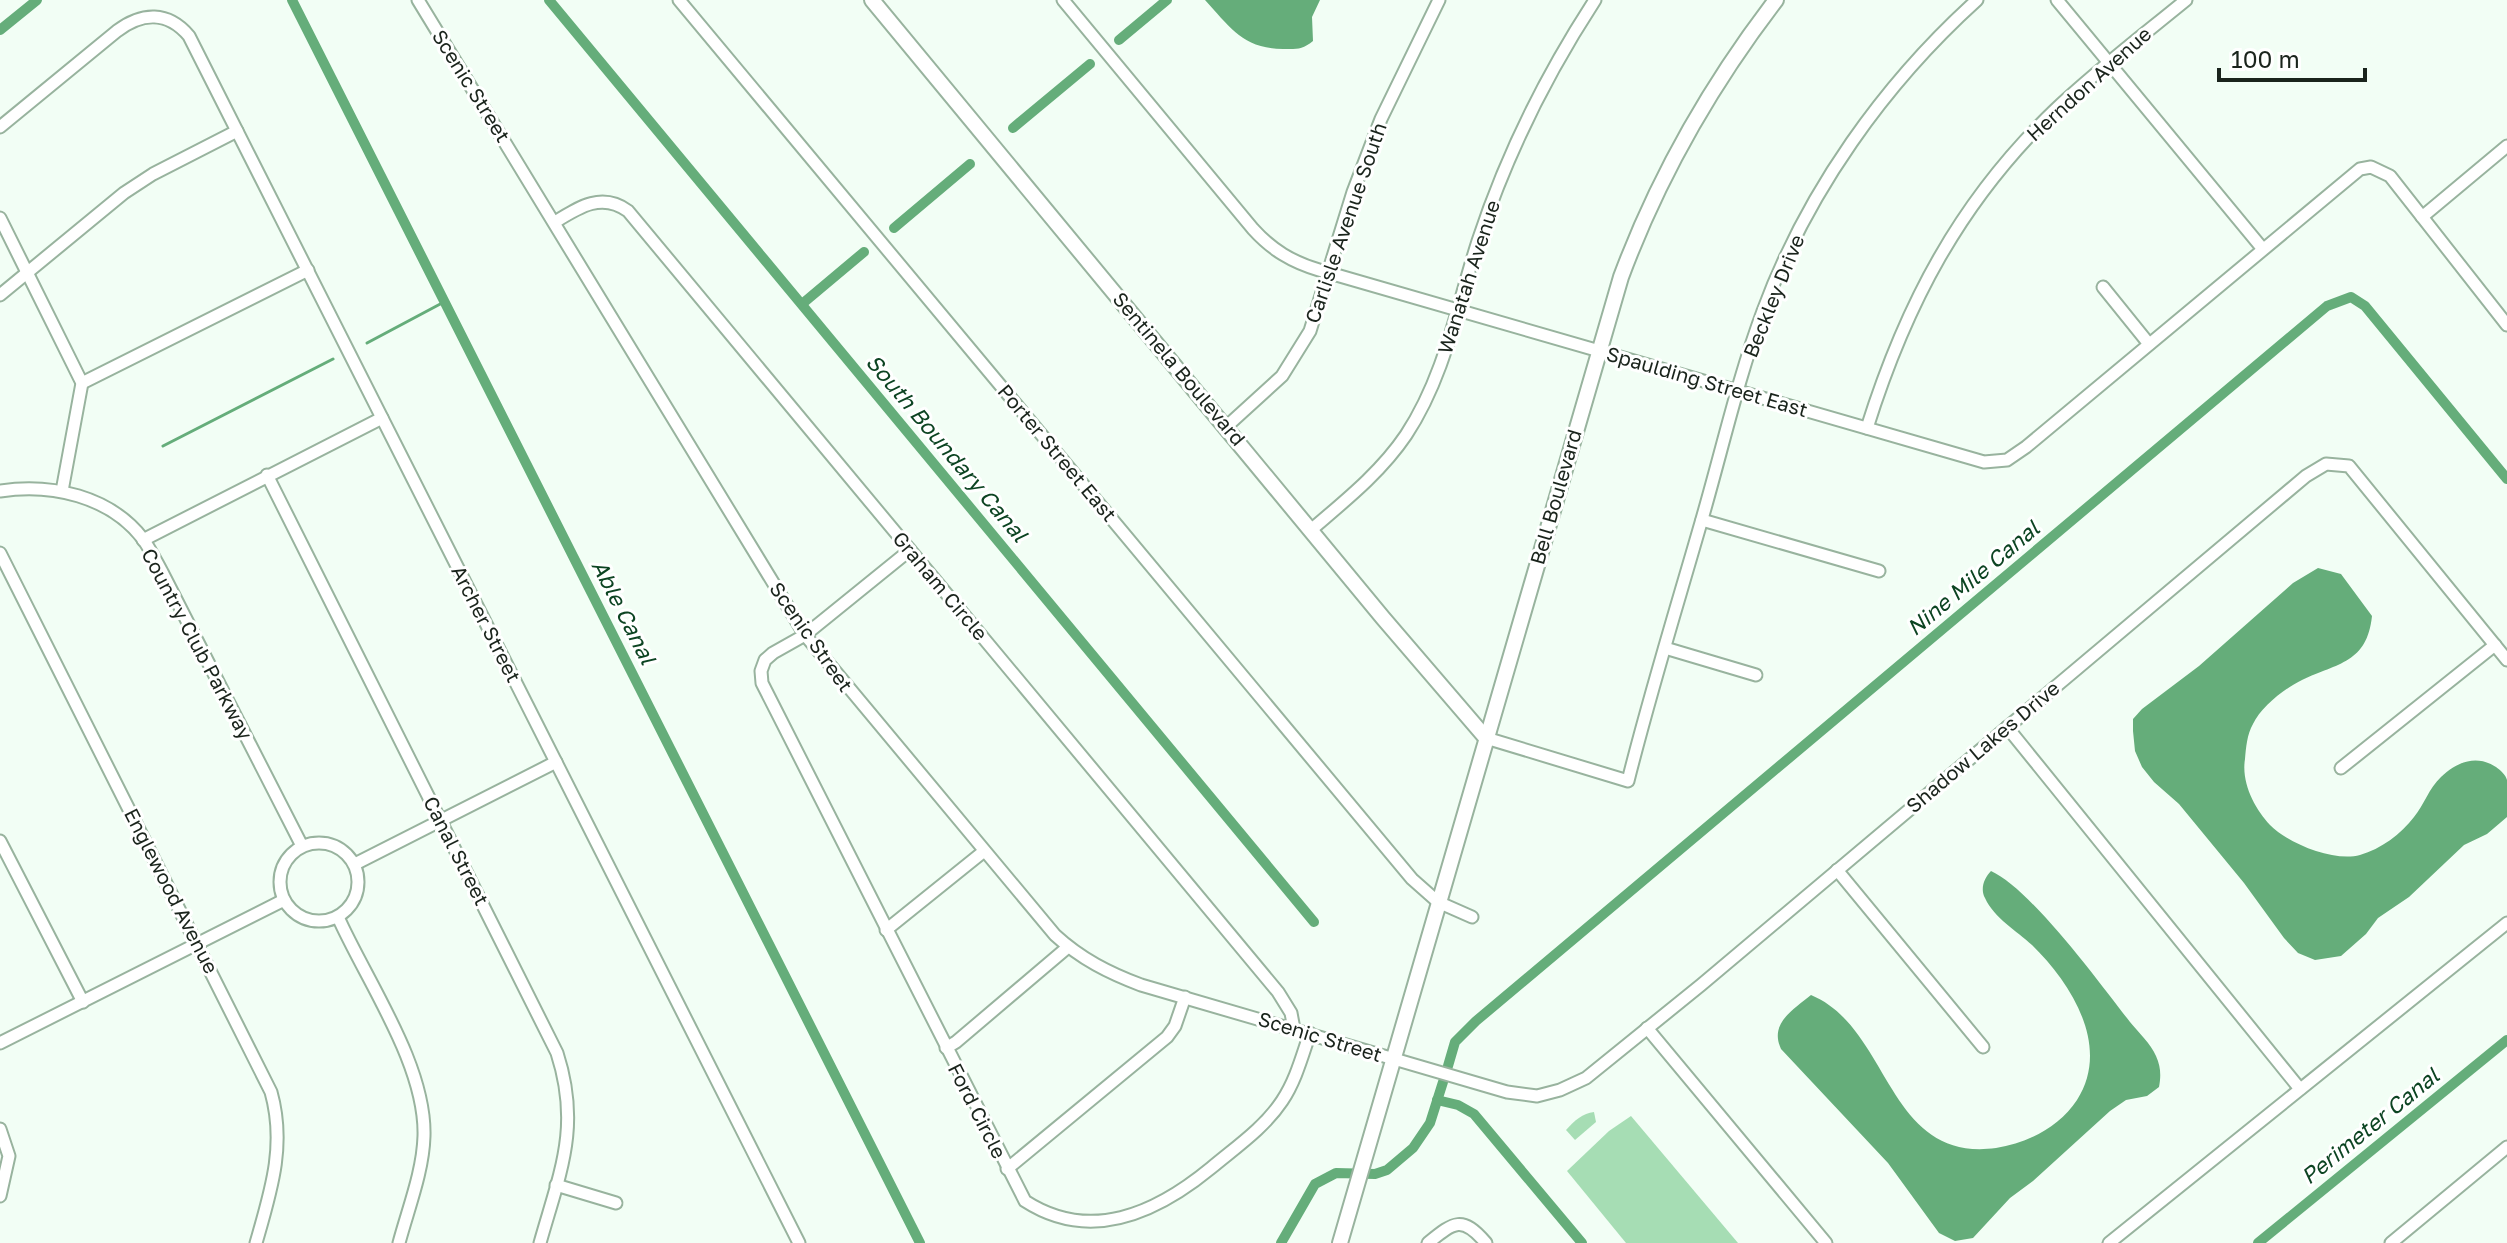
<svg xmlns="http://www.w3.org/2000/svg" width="2507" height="1243" font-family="'Golos Text',sans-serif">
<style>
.green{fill:#a6ddb4}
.water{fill:#65ad7a}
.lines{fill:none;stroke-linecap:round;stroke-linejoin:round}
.stream{stroke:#65ad7a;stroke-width:3}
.canal{stroke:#65ad7a;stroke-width:10}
.minor-casing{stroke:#98b39e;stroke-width:15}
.tertiary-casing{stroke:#98b39e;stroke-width:18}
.minor{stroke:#fff;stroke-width:11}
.tertiary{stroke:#fff;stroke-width:14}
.labels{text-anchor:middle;stroke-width:6;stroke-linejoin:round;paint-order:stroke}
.street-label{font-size:20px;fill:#1a241c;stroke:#fff}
.water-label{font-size:22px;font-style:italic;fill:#0c4422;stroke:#fff}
</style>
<rect width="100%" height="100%" fill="#f2fef5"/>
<!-- green -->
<g class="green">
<path d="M1594,1112L1596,1122L1575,1140L1566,1130C1574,1121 1583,1113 1594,1112Z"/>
<path d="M1631,1116L1738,1243H1626L1567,1171L1609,1131Z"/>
</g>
<!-- water -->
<g class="water">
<path d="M1205,0H1320L1312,17L1313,41C1302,50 1297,49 1283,49C1242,48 1231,28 1205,0Z"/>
<path d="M2318,568L2341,574L2372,616C2367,663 2338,663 2302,680C2285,688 2261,707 2253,724C2247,734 2246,748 2245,759C2241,783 2255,809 2270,825C2289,844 2334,862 2360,855C2381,849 2401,834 2414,817C2424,805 2429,788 2441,777C2457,762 2476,754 2496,767C2500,770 2506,775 2507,780C2507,791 2507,806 2507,817L2487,834L2464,845L2409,897L2378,918L2366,934L2341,956L2315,960L2298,953L2284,938L2244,883L2179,804L2154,782L2142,767L2135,751L2133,731V719L2142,709L2199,666L2293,583Z"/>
<path d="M1991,871C2031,889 2101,985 2130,1022C2138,1032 2151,1044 2156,1056C2161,1067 2161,1076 2159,1087L2147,1096L2126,1100L2110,1111L2033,1181L2010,1198L1973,1238L1955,1241L1939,1233L1888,1163L1781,1049C1769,1023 1793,1010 1811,995C1891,1028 1886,1163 1996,1148C2028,1143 2059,1127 2077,1100C2111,1047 2072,984 2032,945C2017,931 1994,918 1985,898C1980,889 1984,878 1991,871Z"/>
</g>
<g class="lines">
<!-- stream -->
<g class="stream">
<path d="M367,343L444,302"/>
<path d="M163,446L333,359"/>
</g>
<!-- canal -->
<g class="canal">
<path d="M292,0L920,1243"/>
<path d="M549,0L1314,922"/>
<path d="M0,30L37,0"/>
<path d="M1119,40L1167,0"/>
<path d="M1013,128L1090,64"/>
<path d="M894,228L970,164"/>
<path d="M802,304L864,252"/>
<path d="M1448,1066L1455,1042L1476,1021L2327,306L2351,297L2365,306L2507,479"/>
<path d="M1437,1100L1458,1105L1474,1114L1582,1243"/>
<path d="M1281,1243L1315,1184L1336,1173L1375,1174L1387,1170L1413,1148L1430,1123L1443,1082"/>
<path d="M2258,1243L2507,1040"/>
</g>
<!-- minor casing -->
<g class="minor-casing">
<g id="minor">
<path d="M418,0L805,635L1055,935C1081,959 1109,973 1141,985L1507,1092L1537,1096L1560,1090L1586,1078L1701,985L2306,476L2326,464L2349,466L2507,660"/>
<path d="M679,0L1412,879L1438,902L1472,917"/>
<path d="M1063,0L1253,229C1272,250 1292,262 1319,270L1984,462L2007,460L2026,447L2360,169L2371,167L2390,176L2507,325"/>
<path d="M2057,0L2262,248"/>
<path d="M0,127L117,31C142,12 168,11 189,36L799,1243"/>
<path d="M2422,217L2507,146"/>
<path d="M0,218L82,383L62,491"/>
<path d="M555,222C579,207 602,192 628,211L1278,992L1291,1013L1294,1029"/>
<path d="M2103,287L2149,344"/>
<path d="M0,295L124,193L153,174L237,131"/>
<path d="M82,383L308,270"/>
<path d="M1226,427L1282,376L1310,331L1353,192L1381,119L1439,0"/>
<path d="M1867,428C1906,304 1960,201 2055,110C2096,71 2142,36 2186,0"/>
<path d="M267,475L557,1053C581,1127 560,1172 540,1243"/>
<path d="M0,491C51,483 110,496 143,539C150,549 156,561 162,572L302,846"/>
<path d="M1702,520L1879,571"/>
<path d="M1312,529C1346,500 1381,472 1406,435C1445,376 1457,306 1478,241C1506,156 1546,75 1595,0"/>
<path d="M143,540L382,418"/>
<path d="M910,550L805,635L773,653L765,660L761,671L762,683L1025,1201C1090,1243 1155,1214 1211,1168C1236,1147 1264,1128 1282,1101C1296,1080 1302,1056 1310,1033"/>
<path d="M0,553L271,1092C286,1145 271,1191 256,1243"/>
<path d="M1665,648L1756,675"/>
<path d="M2007,727L2300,1089"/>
<path d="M1486,738L1628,781C1650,693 1677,606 1702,519C1722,450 1738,378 1763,311C1807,192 1884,84 1977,0"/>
<path d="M2341,768L2495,645"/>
<path d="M0,841L83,1002"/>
<circle cx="319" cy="882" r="39"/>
<path d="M355,864L556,762"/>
<path d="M1837,870L1983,1047"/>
<path d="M338,917C367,982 426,1065 424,1136C423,1172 408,1209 399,1243"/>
<path d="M886,930L983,852"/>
<path d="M1647,1028L1826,1243"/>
<path d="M0,1043L284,900"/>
<path d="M946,1048L956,1042L1068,947"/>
<path d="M0,1129L9,1156L0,1196"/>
<path d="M1007,1169L1167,1037L1175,1026L1185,997"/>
<path d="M556,1185L616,1203"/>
<path d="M1428,1243C1454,1222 1462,1215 1486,1243"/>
<path d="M2109,1243L2507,923"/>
<path d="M2391,1243L2507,1147"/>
</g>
</g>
<!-- tertiary casing -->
<g class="tertiary-casing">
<g id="tertiary">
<path d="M872,0L1383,618L1486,738"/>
<path d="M1340,1243L1621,277C1659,175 1710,86 1776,0"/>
</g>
</g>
<!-- minor -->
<use href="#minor" class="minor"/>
<!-- tertiary -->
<use href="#tertiary" class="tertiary"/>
</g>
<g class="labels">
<!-- street labels -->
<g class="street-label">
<text transform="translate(2089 84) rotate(-42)" y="7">Herndon Avenue</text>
<text transform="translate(471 86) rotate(58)" y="7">Scenic Street</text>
<text transform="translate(1346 223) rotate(-71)" y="7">Carlisle Avenue South</text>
<text transform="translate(1469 277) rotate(-72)" y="7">Wanatah Avenue</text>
<text transform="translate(1774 296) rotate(-68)" y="7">Beckley Drive</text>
<text transform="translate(1179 369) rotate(50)" y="7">Sentinela Boulevard</text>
<text transform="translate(1707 382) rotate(16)" y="7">Spaulding Street East</text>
<text transform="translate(1057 453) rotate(50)" y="7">Porter Street East</text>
<text transform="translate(1556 497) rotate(-74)" y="7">Bell Boulevard</text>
<text transform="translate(940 586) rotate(50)" y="7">Graham Circle</text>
<text transform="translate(486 624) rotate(63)" y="7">Archer Street</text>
<text transform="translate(811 637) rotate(55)" y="7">Scenic Street</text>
<text transform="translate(197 644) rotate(62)" y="7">Country Club Parkway</text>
<text transform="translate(1983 747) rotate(-40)" y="7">Shadow Lakes Drive</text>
<text transform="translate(456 851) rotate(63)" y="7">Canal Street</text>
<text transform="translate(171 891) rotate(63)" y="7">Englewood Avenue</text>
<text transform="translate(1320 1037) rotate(17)" y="7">Scenic Street</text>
<text transform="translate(977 1111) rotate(63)" y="7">Ford Circle</text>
</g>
<!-- water labels -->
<g class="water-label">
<text transform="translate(947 448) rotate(50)" y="8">South Boundary Canal</text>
<text transform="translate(1973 578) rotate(-40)" y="8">Nine Mile Canal</text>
<text transform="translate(624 612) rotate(63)" y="8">Able Canal</text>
<text transform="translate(2370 1126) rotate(-39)" y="8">Perimeter Canal</text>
</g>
</g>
<!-- scale -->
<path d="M2219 68v12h146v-12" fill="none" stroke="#1a241c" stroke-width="4"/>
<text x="2231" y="68" font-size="24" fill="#1a241c" stroke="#ffffff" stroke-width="6" paint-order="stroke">100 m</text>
</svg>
